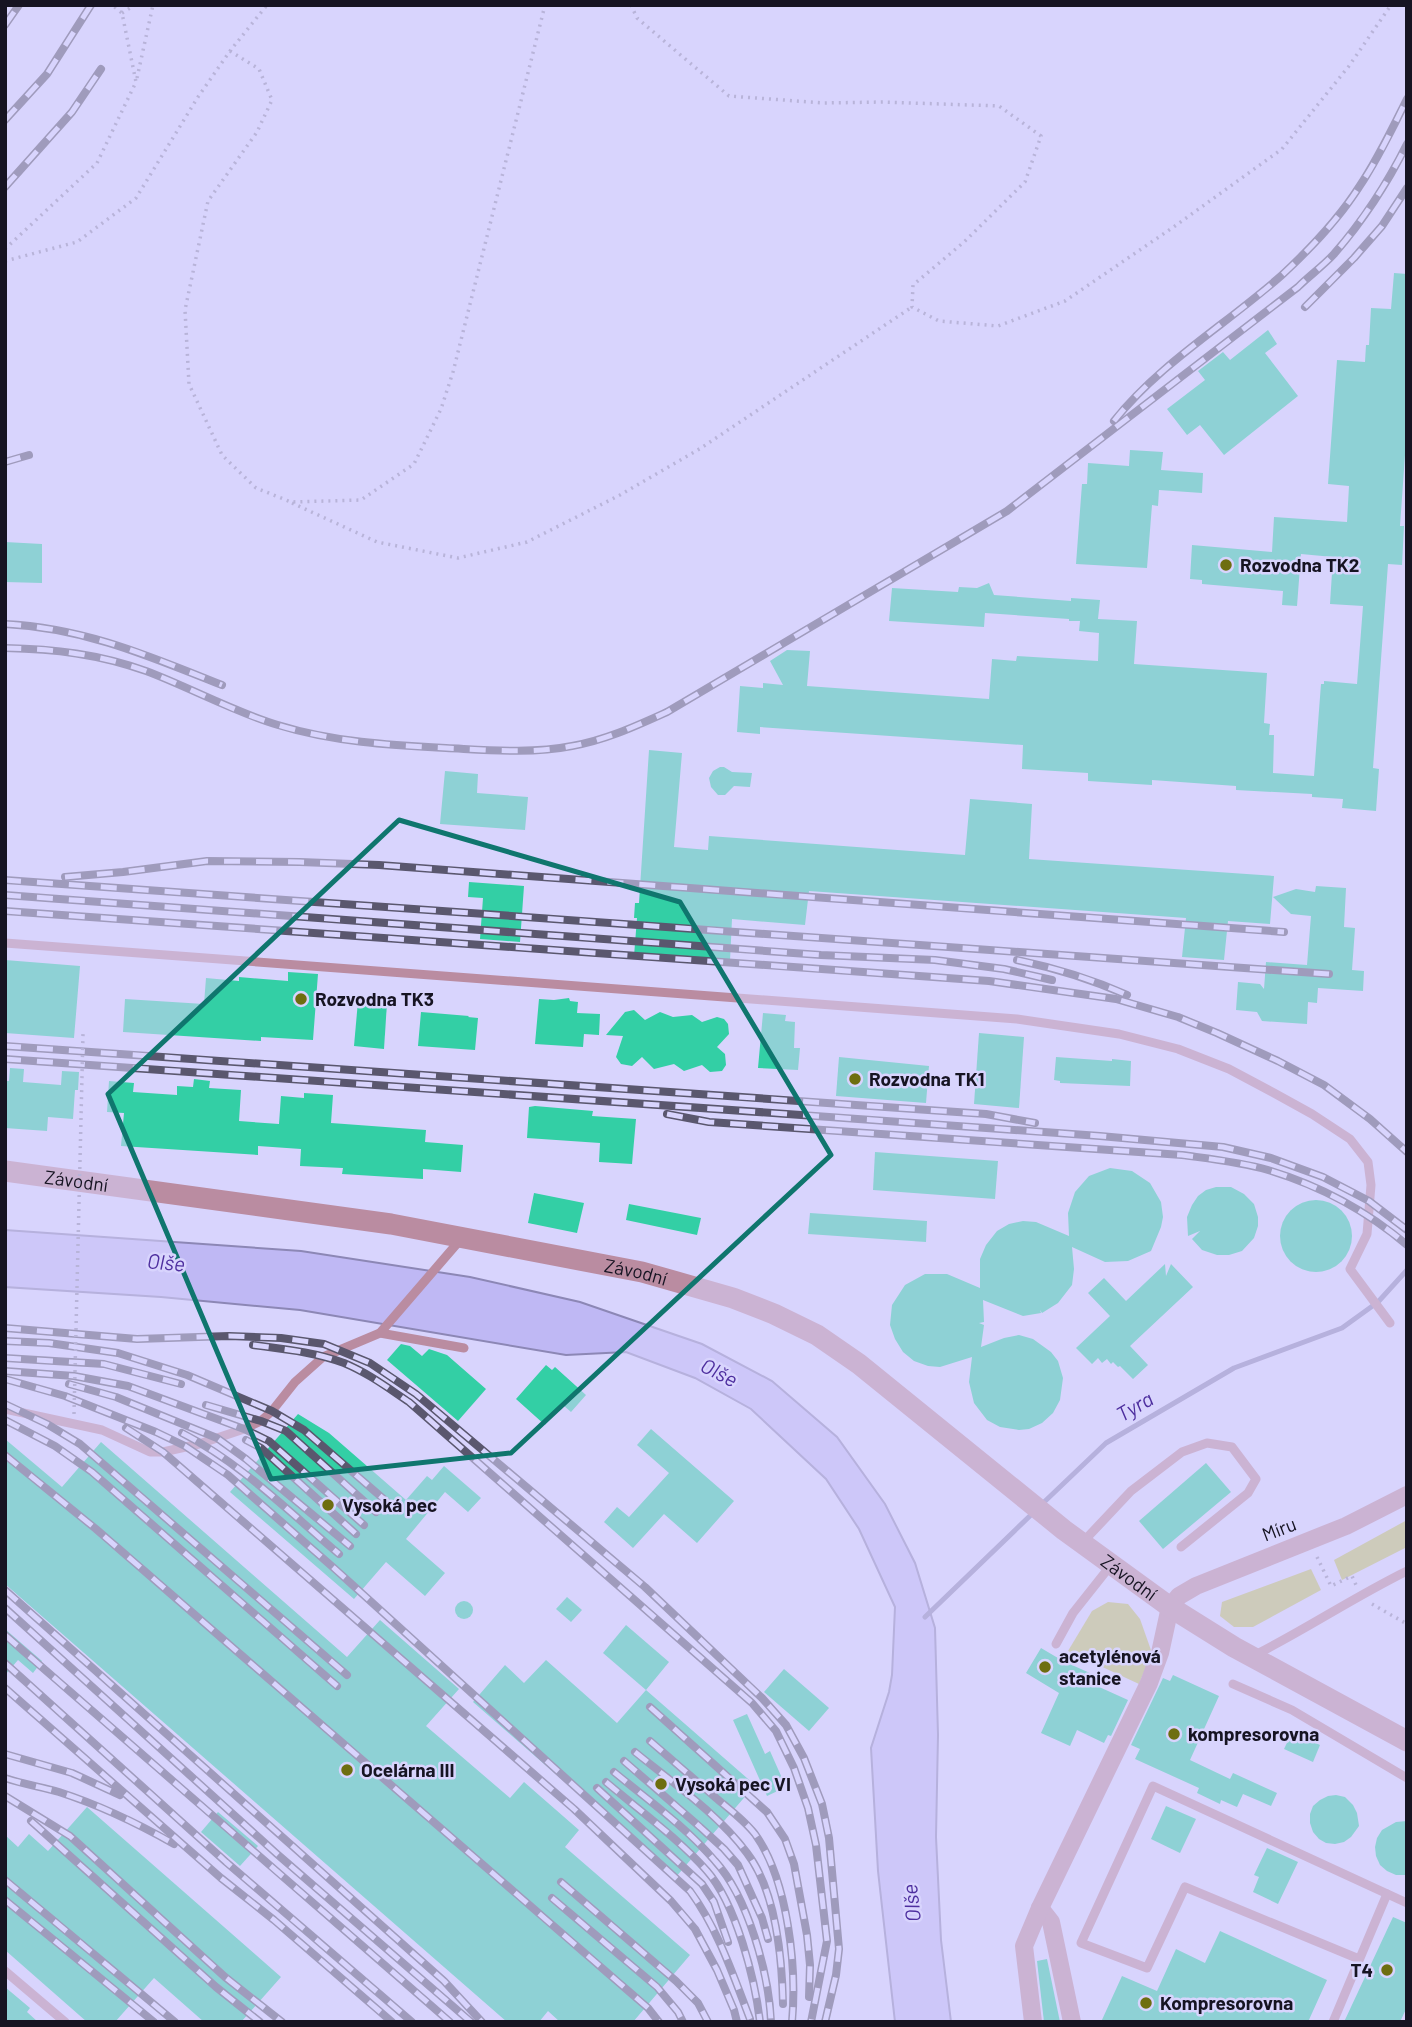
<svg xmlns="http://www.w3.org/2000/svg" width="1412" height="2027" font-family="Barlow,sans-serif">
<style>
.green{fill:#bfc06c}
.water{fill:#bfb8f4;stroke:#8c87b5;stroke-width:2}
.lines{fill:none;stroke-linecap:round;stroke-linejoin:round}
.stream{stroke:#8c87b5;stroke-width:5}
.building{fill:#33cfa5}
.path{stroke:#918ead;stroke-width:3.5;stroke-dasharray:2 5;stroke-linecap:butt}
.service{stroke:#ba8ca1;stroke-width:9}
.minor{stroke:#ba8ca1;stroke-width:18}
.tertiary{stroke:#ba8ca1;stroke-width:21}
.rail-casing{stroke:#5a576e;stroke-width:8}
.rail{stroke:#d8d4fd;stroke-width:5;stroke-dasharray:16;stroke-linecap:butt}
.path-bridge{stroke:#918ead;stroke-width:3.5;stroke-dasharray:2 5;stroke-linecap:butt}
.marked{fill:none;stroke:#0f766e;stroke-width:5;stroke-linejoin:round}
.poi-dot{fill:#6e6e10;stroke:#d8d4fd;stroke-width:2.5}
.labels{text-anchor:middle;stroke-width:5;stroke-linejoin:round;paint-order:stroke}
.poi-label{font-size:19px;font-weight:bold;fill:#161422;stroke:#d8d4fd;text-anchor:start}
.street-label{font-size:19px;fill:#161422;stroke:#d8d4fd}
.water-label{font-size:21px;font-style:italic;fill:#4e2f9f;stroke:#d8d4fd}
</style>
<rect width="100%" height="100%" fill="#d8d4fd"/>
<!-- green -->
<g class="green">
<path d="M1407,1520V1547L1342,1580L1334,1560Z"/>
<path d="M1311,1569L1321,1590L1253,1627H1234L1220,1616L1222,1602Z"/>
<path d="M1108,1602L1128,1604L1140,1619L1152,1653L1139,1684L1068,1651L1092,1611Z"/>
</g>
<!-- water -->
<path class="water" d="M5,1230L301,1251L470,1277L580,1302L702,1344L772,1381L837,1437L885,1504L915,1563L935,1628L938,1735L936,1837L941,1940L951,2022H895L878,1871L871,1748L889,1692L892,1675L895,1607L859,1529L826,1479L751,1409L695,1378L626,1352L566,1355L300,1310L161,1297L5,1287Z"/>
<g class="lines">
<!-- stream -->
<g class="stream">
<path d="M1041,1505L1106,1443L1234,1368L1342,1328L1378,1302L1407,1270"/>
<path d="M925,1617L1034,1512"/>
</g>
</g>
<!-- building -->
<g class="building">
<path d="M1394,273L1407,274V427L1400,526H1404L1402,565L1388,564L1373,768L1379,769L1376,811L1342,808L1343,799L1312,797V794L1236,790V786L1152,780V785L1088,781V773L1022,769L1023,745L760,727V734L737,732L740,686L763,688V683L783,685L770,661L787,650L810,651L807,686L989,699L992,659L1016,661L1017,656L1098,661L1099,633L1079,631L1080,621H1069V619L985,613L984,627L889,621L892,588L958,592L959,587L977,588L989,583L994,595L1071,601V598L1100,600L1098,619L1137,621L1134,664L1267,673L1264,723L1270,724L1269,735H1274L1273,773L1314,776L1321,684H1324V681L1357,684L1363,606L1330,604L1333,557L1301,554L1297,606L1282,605L1283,591L1202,584V580L1190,579L1192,545L1272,552L1274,517L1347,522L1349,486L1328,484L1337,360L1365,362L1366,345H1369L1371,308L1391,309Z"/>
<path d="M1268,330L1277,344L1265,353L1298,396L1224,455L1200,425L1187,435L1167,409L1205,380L1198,371L1223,352L1230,360Z"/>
<path d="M1130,450L1163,452L1161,470L1203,473L1202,493L1159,490L1158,506L1152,505L1147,568L1076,564L1082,484H1087L1088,463L1129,466Z"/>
<path d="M5,542L42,544V583L5,582Z"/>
<path d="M649,750L682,753L674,847L708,850L709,836L965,855L970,799L1032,804L1029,859L1274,876L1270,924L1228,921L1224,960L1182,957L1186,918L809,891L805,925L732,919L730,961L634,956L637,918H634L635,903H639Z"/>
<path d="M720,767H724L732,772L752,773L750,787L734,786L725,795H718L711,787L709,778L713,771Z"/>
<path d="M445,771L478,774L477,793L528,797L525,830L440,824Z"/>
<path d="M469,882L524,886L520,942L480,939L483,898L468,897Z"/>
<path d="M1316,886L1346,888L1344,927L1355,928L1352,970L1364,971L1363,991L1318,988L1317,1003L1308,1002L1307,1024L1262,1021L1257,1012L1236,1010L1238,982L1260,984L1264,989L1266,962L1307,965L1311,916L1291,914L1273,897L1296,889L1315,892Z"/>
<path d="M5,960L80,966L74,1038L5,1033Z"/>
<path d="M288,972L318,974L313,1040L261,1037V1041L123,1032L125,999L204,1004L206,978L239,981V977L288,981Z"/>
<path d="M569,998L570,1001L578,1002L577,1013L600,1014L599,1035L584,1034L583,1047L535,1044L539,999L554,1000Z"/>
<path d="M358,1001L387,1003L384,1049L354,1046Z"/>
<path d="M634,1010L645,1020L660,1012L673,1017L692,1015L702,1022L717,1017L724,1019L728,1024L729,1034L717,1047L725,1054L726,1065L722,1071L710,1072L702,1065L684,1071L674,1064L654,1069L642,1057L632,1066L621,1064L616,1057L623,1036L606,1035L625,1012Z"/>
<path d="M421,1012L469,1016L468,1017L478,1018L475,1050L418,1046Z"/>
<path d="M763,1013L786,1015L785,1021L795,1022L794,1048H800L798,1070L758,1068Z"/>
<path d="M979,1033L1024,1037L1019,1108L974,1104Z"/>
<path d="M839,1057L929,1066L926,1103L836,1096Z"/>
<path d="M1056,1057L1112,1061V1059L1131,1061L1130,1086L1060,1083V1081L1054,1080Z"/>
<path d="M10,1068L24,1069L23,1082L61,1085L62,1071L79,1072L78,1090H75L73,1119L48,1117L47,1131L5,1128V1081H9Z"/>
<path d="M194,1079L210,1081L209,1088L241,1090L239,1121L279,1124L281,1096L304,1098V1093L333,1095L331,1123L426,1130L425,1142L463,1145L461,1172L423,1169V1179L342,1174L343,1168L300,1166L301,1149L258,1146V1155L121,1146L124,1113L107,1112L109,1081L134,1083L133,1092L177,1095V1086L193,1087Z"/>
<path d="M535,1106L593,1111L592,1116L636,1119L632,1164L599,1162L600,1143L527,1138L529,1107Z"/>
<path d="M875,1152L998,1161L995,1199L873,1190Z"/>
<path d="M1110,1168L1132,1171L1150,1183L1161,1202L1163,1217L1161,1227L1151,1251L1128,1261L1105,1262L1072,1247L1074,1269L1072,1285L1058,1303L1042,1313L1040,1310L1041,1313L1023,1316L983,1300L984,1322L979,1323L984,1325L981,1347L1004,1338L1019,1335L1033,1339L1051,1352L1058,1361L1063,1378L1060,1400L1053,1413L1042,1423L1029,1429L1019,1430L1000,1427L987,1420L974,1403L969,1382L972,1357L940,1367L928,1366L914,1361L903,1352L895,1339L890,1325L892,1305L905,1285L925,1274H947L980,1288V1259L986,1245L997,1231L1009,1224L1023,1221L1036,1222L1069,1236L1068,1213L1075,1192L1089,1176Z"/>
<path d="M1216,1187H1231L1244,1194L1254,1204L1258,1217V1226L1254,1238L1242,1251L1229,1255H1217L1202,1250L1192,1239L1200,1231L1188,1236L1187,1217L1192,1205L1198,1196L1206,1190Z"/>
<path d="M534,1193L584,1203L577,1233L528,1223Z"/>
<circle cx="1316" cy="1236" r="36"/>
<path d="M629,1204L701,1218L697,1235L626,1220Z"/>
<path d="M810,1213L927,1221L926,1242L808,1234Z"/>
<path d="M1165,1264L1166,1276L1171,1264L1193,1287L1130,1346L1148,1365L1133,1379L1120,1366L1118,1367L1113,1362L1111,1364L1107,1359L1102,1363L1098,1358L1092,1364L1076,1348L1110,1316L1088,1293L1104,1278L1126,1301Z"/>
<path d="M401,1344L410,1346L422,1356L429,1349L447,1355L486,1389L458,1421L387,1360Z"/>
<path d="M546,1365L552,1370L555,1367L586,1395L571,1412L563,1405L545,1425L516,1399Z"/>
<path d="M298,1414L329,1433L406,1500L427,1476L432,1480L444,1466L481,1498L468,1512L445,1492L406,1539L445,1573L425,1596L386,1562L354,1599L230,1492Z"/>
<path d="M651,1429L734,1501L697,1543L664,1514L633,1548L604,1522L617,1507L629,1517L669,1473L637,1445Z"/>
<path d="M5,1439L62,1487L101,1442L347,1657L380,1620L459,1689L426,1726L510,1798L524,1782L579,1830L565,1847L690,1955L633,2022H560L548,2011L539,2022H507L5,1584Z"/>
<path d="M1206,1463L1231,1492L1163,1549L1139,1521Z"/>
<path d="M567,1597L582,1610L571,1622L556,1609Z"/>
<circle cx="464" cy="1610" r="9"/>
<path d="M626,1625L669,1662L646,1690L603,1653Z"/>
<path d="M5,1629L42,1661L33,1673L18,1660L5,1675Z"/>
<path d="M1041,1648L1063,1661L1101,1678L1097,1686L1128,1700L1111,1736L1108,1735L1104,1743L1077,1730L1070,1746L1041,1733L1059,1693L1026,1673Z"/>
<path d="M546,1660L617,1723L646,1690L755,1785L675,1878L473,1702L505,1665L524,1683Z"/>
<path d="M784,1669L829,1708L809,1731L764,1692Z"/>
<path d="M1173,1675L1219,1696L1190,1760L1230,1779L1233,1773L1277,1793L1271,1806L1243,1794L1237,1807L1221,1800L1220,1804L1197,1793L1199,1788L1135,1759L1140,1749L1131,1745L1163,1678L1170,1681Z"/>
<path d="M747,1714L765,1754L770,1751L786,1787L767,1796L733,1720Z"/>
<path d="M1292,1732L1320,1745L1313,1762L1284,1749Z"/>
<path d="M1336,1795L1345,1797L1353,1805L1357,1813L1359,1826L1351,1837L1344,1842L1335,1844L1326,1843L1319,1839L1313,1832L1310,1823V1814L1313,1806L1320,1800L1328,1796Z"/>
<path d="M1166,1806L1196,1819L1180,1853L1151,1839Z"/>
<path d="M87,1807L281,1977L241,2022H204L154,1978L115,2022H87L5,1950V1835L18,1847L29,1834L48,1851Z"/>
<path d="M218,1812L258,1846L240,1866L201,1832Z"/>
<path d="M1407,1821V1875H1396L1387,1871L1380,1865L1376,1856L1375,1847L1377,1838L1382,1830L1396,1822Z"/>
<path d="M1267,1848L1298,1862L1278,1904L1253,1892L1259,1877L1254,1875Z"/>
<path d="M1393,1917L1407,1923V2007L1400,2022H1344Z"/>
<path d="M1220,1931L1327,1980L1308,2022H1101L1122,1976L1157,1991L1176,1949L1205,1963Z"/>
<path d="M1047,1959L1060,2022H1044L1037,1961Z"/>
<path d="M5,1987L30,2008L27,2012L38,2022H5Z"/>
</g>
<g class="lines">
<!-- path -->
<g class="path">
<path d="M631,5L637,18L729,96L824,103L883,102L999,106L1041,136L1025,182L964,242L913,285L912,307L939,321L998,326L1065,301L1175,226L1282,149L1349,66L1391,5"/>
<path d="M122,13L135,5"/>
<path d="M230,51L259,69L272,100L257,132L208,201L185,310L189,384L222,455L256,488L291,502L361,500L414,464L441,409L453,372L545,5"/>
<path d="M137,78L153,5"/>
<path d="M5,249L97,163L136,82L122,13L112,5"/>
<path d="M5,261L77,242L136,198L198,97L230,51L267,5"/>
<path d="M292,503L377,542L458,558L527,542L620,495L701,448L912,307"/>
<path d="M1317,1557L1331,1586L1352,1576L1356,1585"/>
<path d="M1372,1604L1407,1624"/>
</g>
<!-- service -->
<g class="service">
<path d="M5,943L1017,1019L1119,1034L1178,1049L1229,1069L1274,1093L1312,1114L1350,1139L1368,1162L1371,1185L1367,1234L1350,1269L1390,1323"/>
<path d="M380,1333L461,1239"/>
<path d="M5,1409L102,1430L150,1452H163L199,1444L244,1429L261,1421L272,1411L295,1382L323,1357L380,1333L464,1348"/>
<path d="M1082,1543L1131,1491L1182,1452L1207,1443L1232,1447L1256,1479L1248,1493L1181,1547"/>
<path d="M1056,1644L1073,1613L1111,1565"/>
<path d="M1253,1656C1305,1630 1354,1597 1407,1571"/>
<path d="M1233,1684L1292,1710L1407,1778"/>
<path d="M1359,1959L1185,1887L1147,1968L1081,1943L1153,1786L1407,1903"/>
<path d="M5,1971L65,2022"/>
<path d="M1333,2022L1387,1894"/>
</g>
<!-- minor -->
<g class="minor">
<path d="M1040,1908L1051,1922L1072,2022"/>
<path d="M1033,2022L1024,1946L1040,1908L1149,1683L1160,1653L1170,1607L1179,1596L1196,1586L1346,1526L1407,1495"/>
</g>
<!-- tertiary -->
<path class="tertiary" id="s1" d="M5,1171L391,1224L642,1272L733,1298L774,1314L817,1335L859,1364L1064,1530L1170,1607L1234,1647L1407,1741"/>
<!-- rail casing -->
<g class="rail-casing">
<g id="rail">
<path d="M5,25L19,5"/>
<path d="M5,120L47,74L91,5"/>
<path d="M5,187L72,112L101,69"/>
<path d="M1305,307L1354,258L1382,226L1407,188"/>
<path d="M1114,421C1160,363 1227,324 1282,275C1310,249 1338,220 1359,187C1378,159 1392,129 1407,99"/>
<path d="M5,462L29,455"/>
<path d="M5,624C85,628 149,656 222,685"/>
<path d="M5,648C55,649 98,654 146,671C189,687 234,712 278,725C333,742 389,745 446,748C488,750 531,754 572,746C606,740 636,726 667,712L1007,511L1298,287C1309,276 1323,266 1334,254C1362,222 1388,182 1407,144"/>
<path d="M65,877L123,872L207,861L300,862L379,865L1284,932"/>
<path d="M5,880L1329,974"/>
<path d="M5,895L821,955L935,960L1004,969L1052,980"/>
<path d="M5,911L989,981L1116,999L1178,1017L1217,1033L1278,1061L1324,1085L1370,1119L1407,1152"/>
<path d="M1017,960C1055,968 1091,979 1127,995"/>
<path d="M5,1046L986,1114L1035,1123"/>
<path d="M5,1059L1100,1136L1223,1147L1271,1158L1323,1177L1369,1201L1407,1230"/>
<path d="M667,1114L709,1122L1182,1155C1211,1159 1240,1162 1268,1170C1318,1185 1367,1211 1407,1245"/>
<path d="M5,1328L137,1339L229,1336L281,1338L324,1344L370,1363L416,1394L645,1587L762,1698L786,1725L804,1758L822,1804L829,1838L839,1949L836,1975L825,2022"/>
<path d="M5,1341L49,1343L118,1353L187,1375L272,1411L304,1430L386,1501"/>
<path d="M253,1345C283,1349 315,1352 344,1363C368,1373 388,1388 409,1402L752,1703L776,1731L794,1768L808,1808L816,1845L827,1941L811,2022"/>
<path d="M5,1358L104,1364L181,1384"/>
<path d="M5,1371L74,1376L128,1386L244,1429L269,1441L364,1525"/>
<path d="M5,1379L65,1396L156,1432L185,1446L228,1475L335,1569L690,1891C718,1929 733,1975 750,2019"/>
<path d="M69,1384L116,1397L217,1438L246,1459L350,1546"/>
<path d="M5,1404L47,1424L80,1444L347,1675"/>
<path d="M206,1405L261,1421L286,1431L376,1512"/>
<path d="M5,1420L55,1446L92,1472L337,1686"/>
<path d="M126,1428L163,1452L574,1809L671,1901L695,1929L717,1970L734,2010L737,2022"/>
<path d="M182,1433C241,1463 289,1512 339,1554"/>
<path d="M246,1440L261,1448L356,1534"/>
<path d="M5,1455L96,1529L648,2008L659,2022"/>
<path d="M5,1590L444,1981L482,2022"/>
<path d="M5,1608L277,1854L471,2022"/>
<path d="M5,1635L450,2022"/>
<path d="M5,1663L226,1862L412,2022"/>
<path d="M5,1688L221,1878L274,1920L392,2022"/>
<path d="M650,1707L767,1812L785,1839L794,1864L807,1935L810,1965L809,1997"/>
<path d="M650,1741C672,1760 694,1779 716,1798C729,1809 744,1820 755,1834C788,1880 797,1967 792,2022"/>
<path d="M635,1752C673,1783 718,1814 747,1853C776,1891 782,1958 783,2004"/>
<path d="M5,1754L72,1773L120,1795"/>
<path d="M624,1761L700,1827L724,1849L738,1865L762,1918L768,1939"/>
<path d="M614,1772C648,1800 686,1827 715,1861C748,1897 769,1974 771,2022"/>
<path d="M5,1778C23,1784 41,1787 59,1792C99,1805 137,1823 174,1844"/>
<path d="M606,1782C639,1810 679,1839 707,1871C736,1904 755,1979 760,2022"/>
<path d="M597,1788L702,1884L714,1902L728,1942"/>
<path d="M5,1796L70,1836L225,1977L282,2022"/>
<path d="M31,1821L216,1987L260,2022"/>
<path d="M5,1880L175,2022"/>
<path d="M561,1882L676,1981L698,2003L708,2022"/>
<path d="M552,1898L657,1987L678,2012L683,2022"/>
<path d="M5,1900L154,2022"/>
</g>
</g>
<!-- rail -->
<use href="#rail" class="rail"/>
<!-- path-bridge -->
<path class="path-bridge" d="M74,1414L83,1034"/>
</g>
<!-- marked area -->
<path d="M0 0H1412V2027H0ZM399,820L680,902L831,1155L511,1453L271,1479L108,1094Z" fill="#d8d4fd" fill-opacity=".55" fill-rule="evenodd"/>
<path class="marked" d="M399,820L680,902L831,1155L511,1453L271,1479L108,1094Z"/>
<!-- markers -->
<g class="poi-dot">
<circle cx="1226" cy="565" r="7"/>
<circle cx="301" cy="999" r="7"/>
<circle cx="855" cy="1079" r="7"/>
<circle cx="328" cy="1505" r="7"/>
<circle cx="1045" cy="1667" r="7"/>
<circle cx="1174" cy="1734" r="7"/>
<circle cx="347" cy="1770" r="7"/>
<circle cx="661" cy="1784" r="7"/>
<circle cx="1387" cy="1970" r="7"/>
<circle cx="1146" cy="2003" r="7"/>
</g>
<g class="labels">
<!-- poi labels -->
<g class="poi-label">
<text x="1240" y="572">Rozvodna TK2</text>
<text x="315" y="1006">Rozvodna TK3</text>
<text x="869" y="1086">Rozvodna TK1</text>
<text x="342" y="1512">Vysoká pec</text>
<text x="1059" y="1663">acetylénová<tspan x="1059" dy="22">stanice</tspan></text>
<text x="1188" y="1741">kompresorovna</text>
<text x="361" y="1777">Ocelárna III</text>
<text x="675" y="1791">Vysoká pec VI</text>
<text x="1373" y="1977" text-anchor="end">T4</text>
<text x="1160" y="2010">Kompresorovna</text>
</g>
<!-- street labels -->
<g class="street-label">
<text dy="7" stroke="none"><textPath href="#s1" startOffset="72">Závodní</textPath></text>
<text dy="7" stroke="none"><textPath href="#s1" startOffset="639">Závodní</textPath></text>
<text transform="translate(1279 1529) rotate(-21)" y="7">Míru</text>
<text dy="7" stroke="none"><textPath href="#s1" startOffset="1227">Závodní</textPath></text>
</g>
<!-- water labels -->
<g class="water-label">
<text transform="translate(166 1263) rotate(5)" y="7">Olše</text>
<text transform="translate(719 1373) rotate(27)" y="7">Olše</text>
<text transform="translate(1135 1407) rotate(-30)" y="7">Tyra</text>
<text transform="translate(912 1903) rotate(-96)" y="7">Olše</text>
</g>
</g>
<!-- border -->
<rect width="1412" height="2027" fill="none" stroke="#161422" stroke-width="14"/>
</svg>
